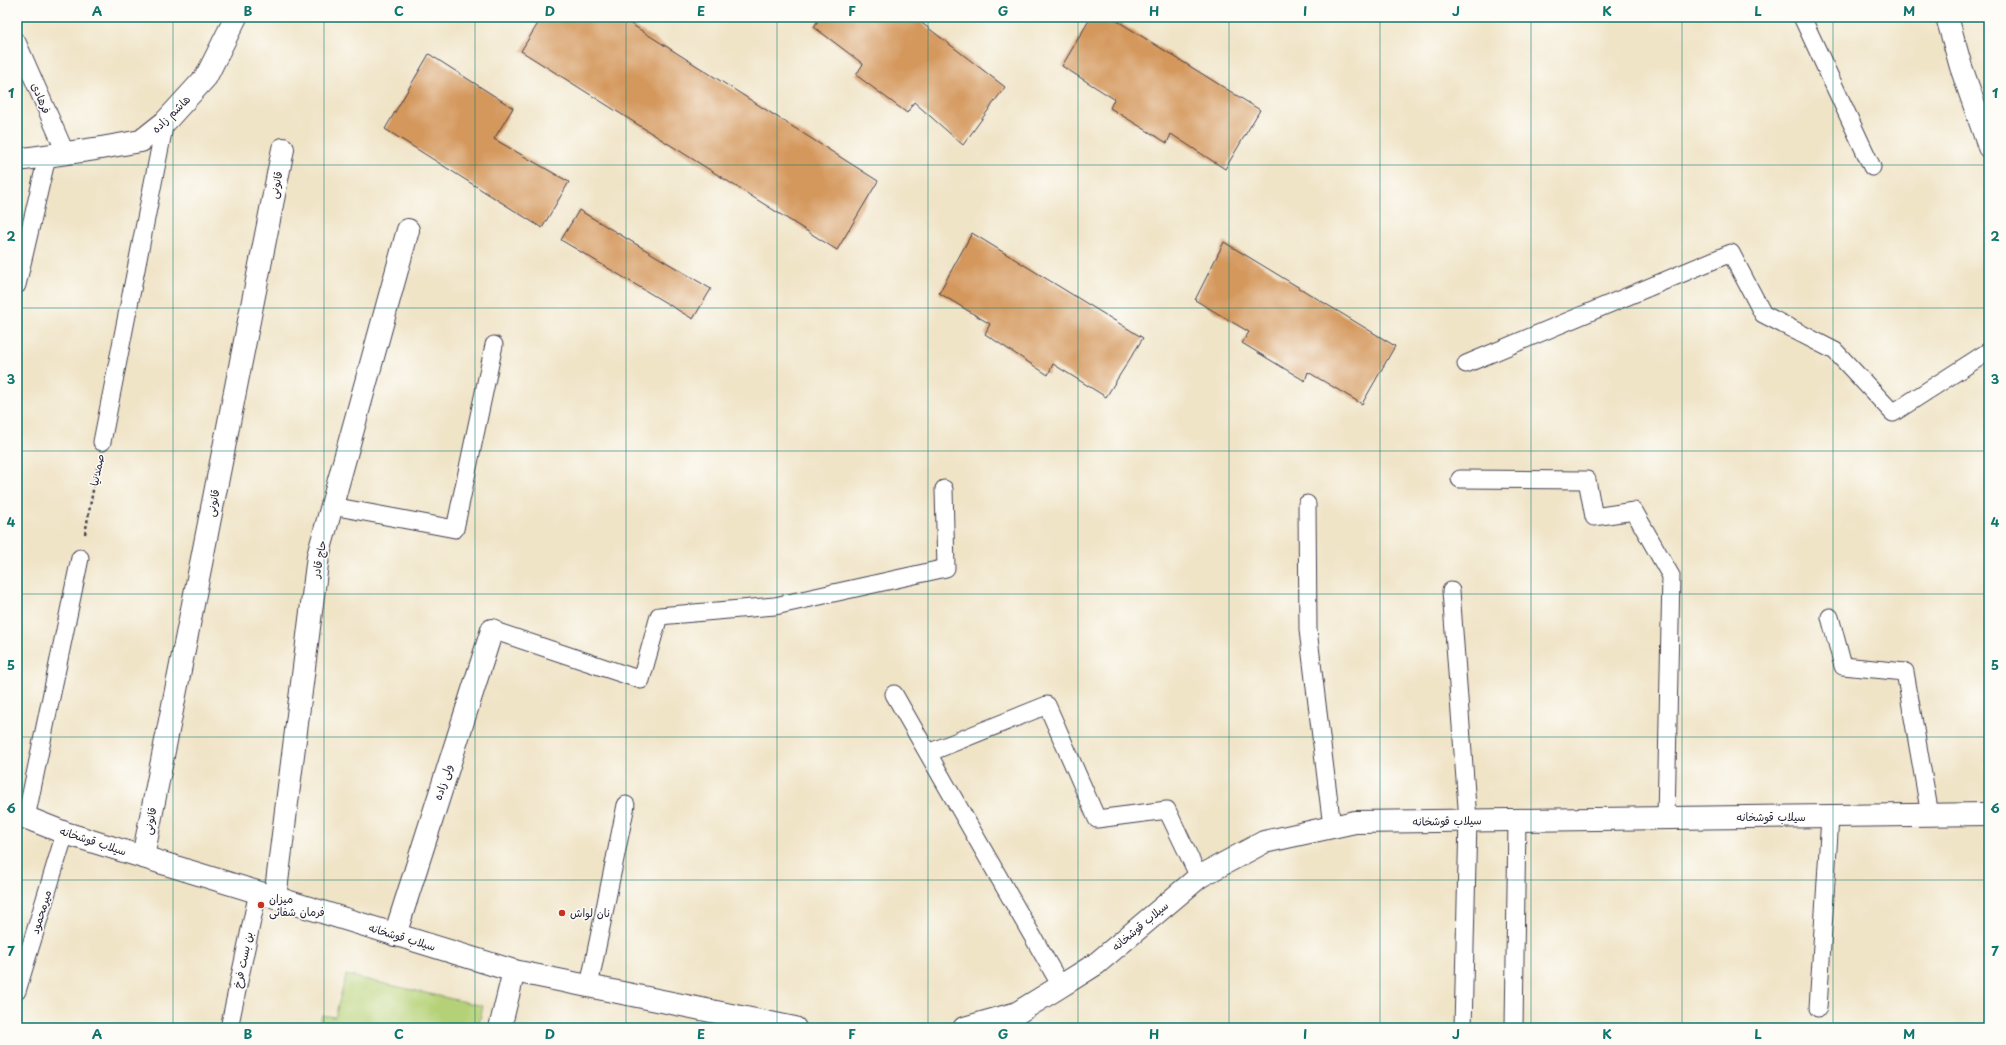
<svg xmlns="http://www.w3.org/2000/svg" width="2006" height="1045" font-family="'Playpen Sans','Playpen Sans Arabic',sans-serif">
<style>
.green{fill:#b5d177;stroke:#6c7a59}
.building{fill:#d4975b}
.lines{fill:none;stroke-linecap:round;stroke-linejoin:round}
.lane-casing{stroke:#413f50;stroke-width:19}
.street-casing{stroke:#413f50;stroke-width:24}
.secondary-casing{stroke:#413f50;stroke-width:24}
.path{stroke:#413f50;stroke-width:2.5;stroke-dasharray:3 3;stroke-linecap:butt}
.lane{stroke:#fff;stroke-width:17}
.street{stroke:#fff;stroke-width:22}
.secondary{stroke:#fff;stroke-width:22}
.grid{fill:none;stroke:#0f766e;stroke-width:1;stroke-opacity:0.55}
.poi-dot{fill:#c8321e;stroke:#fdfcf7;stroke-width:1.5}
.labels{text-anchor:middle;stroke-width:3;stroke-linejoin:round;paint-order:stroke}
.street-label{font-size:11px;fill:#22223b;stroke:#fdfcf7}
.poi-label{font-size:11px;fill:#22223b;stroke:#fdfcf7;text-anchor:start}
.neatline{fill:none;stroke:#0f766e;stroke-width:1.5}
.grid-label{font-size:13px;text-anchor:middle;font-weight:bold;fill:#0f766e}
</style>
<rect width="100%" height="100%" fill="#fdfcf7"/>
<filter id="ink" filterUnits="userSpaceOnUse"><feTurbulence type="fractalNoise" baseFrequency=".025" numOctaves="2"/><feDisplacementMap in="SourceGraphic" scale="8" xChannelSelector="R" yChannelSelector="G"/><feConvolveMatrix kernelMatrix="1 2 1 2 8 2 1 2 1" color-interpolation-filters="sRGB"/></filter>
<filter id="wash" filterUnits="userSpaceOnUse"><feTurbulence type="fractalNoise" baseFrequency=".012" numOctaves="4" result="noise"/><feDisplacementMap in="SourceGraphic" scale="16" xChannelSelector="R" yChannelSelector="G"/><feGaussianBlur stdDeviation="0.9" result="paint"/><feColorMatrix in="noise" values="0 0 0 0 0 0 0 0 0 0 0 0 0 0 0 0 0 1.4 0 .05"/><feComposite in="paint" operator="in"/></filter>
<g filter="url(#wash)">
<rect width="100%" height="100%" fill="#f0e4c7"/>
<!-- green -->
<path class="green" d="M346,975L483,1006L478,1028H318L322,1015L335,1017Z"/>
<g id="blocks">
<!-- building -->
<g class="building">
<path d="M542,17H620L878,181L837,250L521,51Z"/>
<path d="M820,17H914L1005,87L963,145L914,102L907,113L856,75L863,64L814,27Z"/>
<path d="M1091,17H1111L1260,110L1225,169L1171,134L1167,143L1110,108L1114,99L1062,66Z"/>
<path d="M429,54L513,108L494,139L569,182L542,228L385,129Z"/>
<path d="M579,210L711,289L693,319L561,240Z"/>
<path d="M972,233L1143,338L1106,397L1053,364L1048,375L985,334L990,324L939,293Z"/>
<path d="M1224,242L1395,346L1362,404L1308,372L1305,381L1242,343L1249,332L1195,300Z"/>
</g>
</g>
</g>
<g filter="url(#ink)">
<use href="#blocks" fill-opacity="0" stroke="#413f50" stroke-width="1"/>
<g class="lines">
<!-- lane casing -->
<g class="lane-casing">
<g id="lane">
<path d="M1802,17L1872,167"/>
<path d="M17,42L66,154"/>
<path d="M17,285L47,157"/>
<path d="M1466,364L1731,253L1763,314L1835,351L1893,413L1989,351"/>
<path d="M102,442L165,122"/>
<path d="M1460,479L1587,480L1594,517L1634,511L1671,576L1666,818"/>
<path d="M1307,504L1308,630L1332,827"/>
<path d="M332,506L455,529L494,345"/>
<path d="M1451,591L1468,820L1463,1028"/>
<path d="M1830,617L1843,666L1905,672L1930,815"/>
<path d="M492,630L641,680L659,616L775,606L946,568L944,489"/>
<path d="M894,694L1061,986"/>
<path d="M928,753L1047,705L1097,819L1167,810L1199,877"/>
<path d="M26,818L80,558"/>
<path d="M589,986L626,805"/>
<path d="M17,991L65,833"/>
<path d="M1818,1008L1830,817"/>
<path d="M229,1028L258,892"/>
<path d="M1514,1028L1517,820"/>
</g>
</g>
<!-- street casing -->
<g class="street-casing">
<g id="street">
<path d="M1947,17L1961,67L1989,147"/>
<path d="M143,857L283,149"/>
<path d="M275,898L318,556L408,230"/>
<path d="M395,935L492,630"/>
</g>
</g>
<!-- secondary casing -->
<g class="secondary-casing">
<g id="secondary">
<path d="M17,160L95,149L141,141L165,122L206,77L236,17"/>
<path d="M17,814L65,833L514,971L795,1028"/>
<path d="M500,1028L514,971"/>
<path d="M964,1028L1017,1013L1061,986L1096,964L1199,877L1264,842L1355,822L1989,814"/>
</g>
</g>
<!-- path -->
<path class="path" d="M85,534L97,468"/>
<!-- lane -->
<use href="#lane" class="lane"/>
<!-- street -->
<use href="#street" class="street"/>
<!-- secondary -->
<use href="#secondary" class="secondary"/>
</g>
</g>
<!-- grid -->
<path class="grid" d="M173,17V1028M324,17V1028M475,17V1028M626,17V1028M777,17V1028M928,17V1028M1078,17V1028M1229,17V1028M1380,17V1028M1531,17V1028M1682,17V1028M1833,17V1028M17,165H1989M17,308H1989M17,451H1989M17,594H1989M17,737H1989M17,880H1989"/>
<!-- markers -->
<g class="poi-dot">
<circle cx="261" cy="905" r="4"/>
<circle cx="562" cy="913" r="4"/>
</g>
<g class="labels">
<!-- street labels -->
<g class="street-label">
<text transform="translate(41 98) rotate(67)" y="4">فرهادی</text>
<text transform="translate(171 114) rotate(-44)" y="4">هاشم زاده</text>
<text transform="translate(276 185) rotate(-79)" y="4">قانونی</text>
<text transform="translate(97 470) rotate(-79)" y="4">صمدنیا</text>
<text transform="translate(213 503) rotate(-79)" y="4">قانونی</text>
<text transform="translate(319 559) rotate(-79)" y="4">حاج قادر</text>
<text transform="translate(443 782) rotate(-72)" y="4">ولی زاده</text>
<text x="1771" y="821">سیلاب قوشخانه</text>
<text transform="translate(150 821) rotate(-79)" y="4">قانونی</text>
<text transform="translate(1447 821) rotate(-1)" y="4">سیلاب قوشخانه</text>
<text transform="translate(93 841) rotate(18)" y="4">سیلاب قوشخانه</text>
<text transform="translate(41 912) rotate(-73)" y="4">میرمحمود</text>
<text transform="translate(1140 926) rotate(-40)" y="4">سیلاب قوشخانه</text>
<text transform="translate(402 937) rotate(17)" y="4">سیلاب قوشخانه</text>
<text transform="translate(243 960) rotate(-78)" y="4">بن بست فرخ</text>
</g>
<!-- poi labels -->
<g class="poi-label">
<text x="269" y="903">میزان<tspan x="269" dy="13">فرمان شفائی</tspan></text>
<text x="570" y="917">نان لواش</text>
</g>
</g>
<!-- margin -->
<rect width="2006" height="1045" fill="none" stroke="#fdfcf7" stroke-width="44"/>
<rect x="22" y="22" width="1962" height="1001" class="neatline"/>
<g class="grid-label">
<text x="97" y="16">A</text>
<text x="248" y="16">B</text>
<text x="399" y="16">C</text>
<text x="550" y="16">D</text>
<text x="701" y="16">E</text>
<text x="852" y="16">F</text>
<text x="1003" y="16">G</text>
<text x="1154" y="16">H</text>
<text x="1305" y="16">I</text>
<text x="1456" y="16">J</text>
<text x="1607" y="16">K</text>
<text x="1758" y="16">L</text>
<text x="1909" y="16">M</text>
<text x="11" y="98">1</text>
<text x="1995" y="98">1</text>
<text x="11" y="241">2</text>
<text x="1995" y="241">2</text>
<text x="11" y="384">3</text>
<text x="1995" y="384">3</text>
<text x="11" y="527">4</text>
<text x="1995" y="527">4</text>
<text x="11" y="670">5</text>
<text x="1995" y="670">5</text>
<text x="11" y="813">6</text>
<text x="1995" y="813">6</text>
<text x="11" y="956">7</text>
<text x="1995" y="956">7</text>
<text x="97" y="1039">A</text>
<text x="248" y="1039">B</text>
<text x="399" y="1039">C</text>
<text x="550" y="1039">D</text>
<text x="701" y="1039">E</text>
<text x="852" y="1039">F</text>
<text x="1003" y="1039">G</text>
<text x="1154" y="1039">H</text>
<text x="1305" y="1039">I</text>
<text x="1456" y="1039">J</text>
<text x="1607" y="1039">K</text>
<text x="1758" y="1039">L</text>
<text x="1909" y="1039">M</text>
</g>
</svg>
